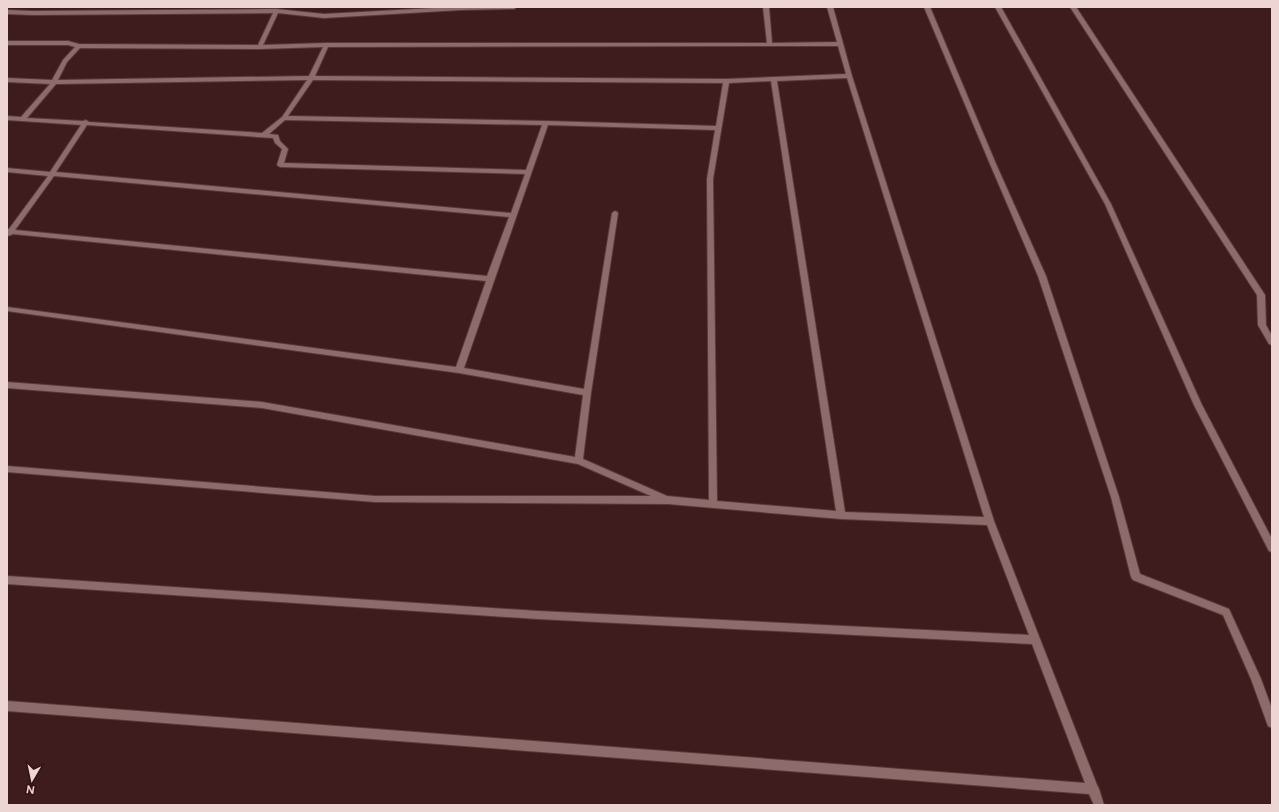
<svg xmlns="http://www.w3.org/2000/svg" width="1279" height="812" font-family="Figtree,sans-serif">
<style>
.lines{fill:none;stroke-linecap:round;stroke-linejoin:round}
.street-casing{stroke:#5a3939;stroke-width:2}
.street{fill:#8c6b6b;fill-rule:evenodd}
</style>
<rect width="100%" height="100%" fill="#3e1b1c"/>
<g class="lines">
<!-- street casing -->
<g class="street-casing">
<g id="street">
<path d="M452,7H517L514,9L461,10L324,18L278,13L263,45L326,43H767L763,7H769L772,43L837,42L827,7H833L852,76L994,521L1097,785L1099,789L1104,805H1094L1089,794L7,711V701L1085,783L1032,644L538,619L7,584V576L538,611L1029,635L987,525L841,519L668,504L375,502L7,472V466L375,496H651L578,464L262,408L7,388V382L262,402L575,457L583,395L459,373L7,311V307L456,367L486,281L13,234L11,235L7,236V229H9L48,176L7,172V168L50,172L81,125L7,120V116L21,117L50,84L7,82V78L52,80L63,60L75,47L68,45H7V41H68L79,44L258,45L273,13L33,15L7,14V10L33,11L276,9L324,14ZM768,46H838L846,74L726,79L315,76L328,47ZM323,47L309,76L58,80L67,62L80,48L260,49ZM847,78L984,517L845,512L777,81ZM307,80L282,117L262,133L89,122L86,120L83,121L27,118L56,84ZM313,80L723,83L716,126L546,121L288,116ZM771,81L836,511L717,501L713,179L729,83ZM285,120L542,125L526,170L284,163L288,149L280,141L278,135L269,134ZM87,125L273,138L275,143L282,149L277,165L280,167L525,174L511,213L56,172ZM548,125L715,130L707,179L709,500L667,496L583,459L591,393L618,213L617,212L615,211L612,213L584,389L464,368ZM54,176L509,217L487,276L15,230Z"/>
<path d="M924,7H930L996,164L1046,276L1119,497L1140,574L1229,609L1261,679L1272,709V728L1268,726L1251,679L1223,615L1133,580L1131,577L1111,497L1038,276L990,164Z"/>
<path d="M995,7H1001L1111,204L1202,405L1272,539V552L1269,551L1194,405L1105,204Z"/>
<path d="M1070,7H1076L1265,295L1266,325L1272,336V345L1269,344L1258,325L1257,295Z"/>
</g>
</g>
<!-- street -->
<use href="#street" class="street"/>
</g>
<!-- border -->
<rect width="1279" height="812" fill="none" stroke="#edd5d4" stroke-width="16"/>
<!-- north arrow -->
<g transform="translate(32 780) rotate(189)" stroke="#331113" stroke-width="3" paint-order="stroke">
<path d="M0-3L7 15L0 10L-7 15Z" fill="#edd5d4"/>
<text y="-6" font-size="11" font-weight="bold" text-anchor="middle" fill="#edd5d4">N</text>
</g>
</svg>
